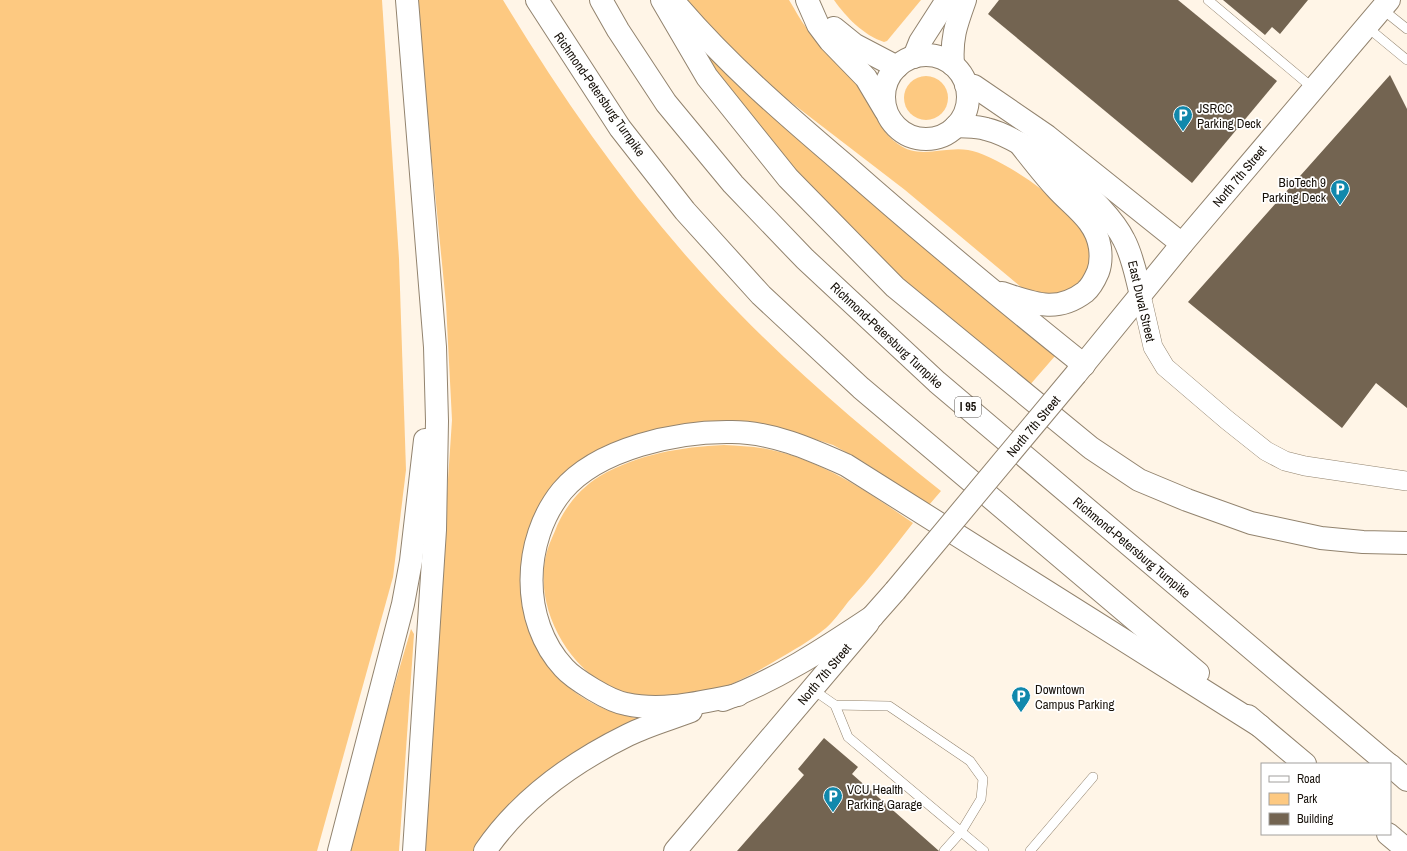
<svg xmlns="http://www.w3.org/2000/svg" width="1407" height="851" font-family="'Archivo Narrow',sans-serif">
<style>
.green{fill:#fdc981}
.building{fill:#736451}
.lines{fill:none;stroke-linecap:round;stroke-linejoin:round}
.service-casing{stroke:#92836e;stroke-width:10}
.minor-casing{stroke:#92836e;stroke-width:20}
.tertiary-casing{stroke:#92836e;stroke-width:24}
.secondary-casing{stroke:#92836e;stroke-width:24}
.primary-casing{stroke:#92836e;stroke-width:24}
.motorway-casing{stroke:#92836e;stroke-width:24}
.service{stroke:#fff;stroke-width:9}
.minor{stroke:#fff;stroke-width:19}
.tertiary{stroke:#fff;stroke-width:22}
.secondary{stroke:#fff;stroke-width:22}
.primary{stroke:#fff;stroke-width:22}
.motorway{stroke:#fff;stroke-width:22}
.primary-bridge-casing{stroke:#92836e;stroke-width:24;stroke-linecap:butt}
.primary-bridge{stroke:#fff;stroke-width:22}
.labels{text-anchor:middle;stroke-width:3.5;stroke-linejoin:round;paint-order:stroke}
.shield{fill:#fff;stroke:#5d5854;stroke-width:1}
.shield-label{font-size:12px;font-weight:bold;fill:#17110a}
.street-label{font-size:13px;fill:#17110a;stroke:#fff}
.poi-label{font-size:13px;fill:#17110a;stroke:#fff;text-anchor:start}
</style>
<rect width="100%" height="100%" fill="#fff5e7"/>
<!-- green -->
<g class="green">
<path d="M0,0H382L399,259L406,470L393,577L317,851H0Z"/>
<path d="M416,0H503C565,103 634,201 716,289C785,363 862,428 941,491L929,505L862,461L833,445L777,427L729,423L554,488L531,635C553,684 590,711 642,719L474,851H423L452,420L446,304Z"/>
<path d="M686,0H789C796,11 802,24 811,33C826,50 846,65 859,84C864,92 871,101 875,110C881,124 884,135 898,144C919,160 944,146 968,150C999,154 1087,215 1091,247C1092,256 1089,266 1088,275L1070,293L1031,294L1021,287L905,190L736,60Z"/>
<path d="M834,0H921L887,41L884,42C863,35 846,17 834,0Z"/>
<path d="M693,40L733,81L768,112L1055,356L1029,386L929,303L884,262L807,183L768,139Z"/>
<circle cx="926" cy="98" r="22"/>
<path d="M724,445C738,446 753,446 767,449C822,460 868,492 913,523C892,550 871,577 848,602C841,611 834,621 826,628C810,641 792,651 775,661C747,678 713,695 680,699C672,699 662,697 654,697C638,695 624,693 610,687C568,666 539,613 544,567C545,554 550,542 555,531C563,509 580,488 600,476C638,454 681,447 724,445Z"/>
<path d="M411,629L414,634L399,851H350L364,789Z"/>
</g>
<!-- building -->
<g class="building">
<path d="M999,0H1178L1277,81L1192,183L988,14Z"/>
<path d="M1223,0H1308L1280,34L1272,27L1265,35Z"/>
<path d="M1390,75L1407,109V408L1376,383L1342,428L1188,302Z"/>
<path d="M824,738L858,767L852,774L939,851H737L804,775L798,769Z"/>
</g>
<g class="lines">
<!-- service casing -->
<g class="service-casing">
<g id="service">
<path d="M1208,0L1314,89"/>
<path d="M1382,9L1407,29"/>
<path d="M1367,27L1407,60"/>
<path d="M812,689L835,705L889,706L970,761L983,779L981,799L961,832L944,851"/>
<path d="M835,705L848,737L984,851"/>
<path d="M1030,851L1093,777"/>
</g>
</g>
<!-- minor casing -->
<g class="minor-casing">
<path id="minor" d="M1141,295L1153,347L1165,367L1227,420L1266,451L1285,461L1305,466L1407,481"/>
</g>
<!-- tertiary casing -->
<g class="tertiary-casing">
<g id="tertiary">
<path d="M807,0L818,25L830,41L866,78L885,110"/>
<path d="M834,28L855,45L897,67"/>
<circle cx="926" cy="97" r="42"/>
<path d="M914,57L920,42L947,0"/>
<path d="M953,65C951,38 956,25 965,0"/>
<path d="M966,85L974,86L1047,136L1182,244"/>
<path d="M956,126C966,127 977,126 986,129C1028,139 1105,201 1124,240C1133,257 1136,276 1141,295"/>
</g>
</g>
<!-- secondary casing -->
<g class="secondary-casing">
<path id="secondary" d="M675,851L868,623"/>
</g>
<!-- primary casing -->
<g class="primary-casing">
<g id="primary">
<path d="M1076,374L1182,244L1389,0"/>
<path d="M872,617L895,591"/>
</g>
</g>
<!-- motorway casing -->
<g class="motorway-casing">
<g id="motorway">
<path d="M407,0L435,347L437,421L435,530L414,851"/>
<path d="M537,0L620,128L685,211L761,295L861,388L1198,673"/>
<path d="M601,0L618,30L666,103L733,184L805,259L937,382L1388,764"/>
<path d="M662,0L707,77L788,178L895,287L1091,448L1139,480L1187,500L1251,523L1321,538L1363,542L1407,543"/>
<path d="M675,3C726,63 785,114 845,165C923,234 1003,300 1084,365"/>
<path d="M1002,293C1033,303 1056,314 1085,292C1091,287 1095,279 1098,272C1101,264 1101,256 1100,248C1096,220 1073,207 1056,188C1043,174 1031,158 1019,143"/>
<path d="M738,695C701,702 663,712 626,704C615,702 604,696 594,690C584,684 572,677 564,668C520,621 522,540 562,491C598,448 678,431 732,432C772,432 810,449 846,465L1260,726"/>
<path d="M723,700C777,680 824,649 872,617"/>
<path d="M1248,716L1305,764"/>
<path d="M1390,765L1407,780"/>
<path d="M1388,834L1407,850"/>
<path d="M339,851L403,604L411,561L425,440"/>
<path d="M485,851C520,800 573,762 628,735C648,725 670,719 691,711"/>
</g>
</g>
<!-- service -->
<use href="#service" class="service"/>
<!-- minor -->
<use href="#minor" class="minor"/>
<!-- tertiary -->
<use href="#tertiary" class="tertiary"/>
<!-- secondary -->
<use href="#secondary" class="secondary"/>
<!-- primary -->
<use href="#primary" class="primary"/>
<!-- motorway -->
<use href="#motorway" class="motorway"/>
<!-- primary-bridge casing -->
<g class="primary-bridge-casing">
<path id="primary-bridge" d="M895,591L1076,374"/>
</g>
<!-- primary-bridge -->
<use href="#primary-bridge" class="primary-bridge"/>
</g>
<!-- icons -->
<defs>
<g id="parking-pin" transform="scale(1)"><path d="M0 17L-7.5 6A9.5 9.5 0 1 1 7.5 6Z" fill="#1188ac" stroke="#fff"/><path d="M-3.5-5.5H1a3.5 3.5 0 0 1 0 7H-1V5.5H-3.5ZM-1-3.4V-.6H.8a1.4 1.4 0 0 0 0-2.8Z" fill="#fff"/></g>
</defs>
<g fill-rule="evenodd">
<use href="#parking-pin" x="1183" y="115"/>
<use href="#parking-pin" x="1340" y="189"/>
<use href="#parking-pin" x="1021" y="696"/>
<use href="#parking-pin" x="833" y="796"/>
</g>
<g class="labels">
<!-- shield labels -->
<rect class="shield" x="955" y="397" width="26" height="20" rx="3"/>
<g class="shield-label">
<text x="968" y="411">I 95</text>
</g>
<!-- street labels -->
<g class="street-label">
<text transform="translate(600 94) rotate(55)" y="5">Richmond-Petersburg Turnpike</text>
<text transform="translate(1239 176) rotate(-50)" y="5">North 7th Street</text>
<text transform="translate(1142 301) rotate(77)" y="5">East Duval Street</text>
<text transform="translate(887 335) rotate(43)" y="5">Richmond-Petersburg Turnpike</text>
<text transform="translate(1033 426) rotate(-50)" y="5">North 7th Street</text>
<text transform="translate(1132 547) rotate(40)" y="5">Richmond-Petersburg Turnpike</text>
<text transform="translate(824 674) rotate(-50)" y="5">North 7th Street</text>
</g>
<!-- poi labels -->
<g class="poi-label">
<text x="1197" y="113">JSRCC<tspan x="1197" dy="15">Parking Deck</tspan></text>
<text x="1326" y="187" text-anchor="end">BioTech 9<tspan x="1326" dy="15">Parking Deck</tspan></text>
<text x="1035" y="694">Downtown<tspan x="1035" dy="15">Campus Parking</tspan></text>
<text x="847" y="794">VCU Health<tspan x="847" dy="15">Parking Garage</tspan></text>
</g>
</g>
<!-- legend -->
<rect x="1261" y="763" width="130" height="72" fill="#ffffff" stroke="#a2a09d"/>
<rect x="1269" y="776" width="20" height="6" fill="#ffffff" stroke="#a2a09d"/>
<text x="1297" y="783" font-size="12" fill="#17110a">Road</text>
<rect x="1269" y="793" width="20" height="12" fill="#fdc981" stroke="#a2a09d"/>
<text x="1297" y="803" font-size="12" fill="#17110a">Park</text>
<rect x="1269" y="813" width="20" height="12" fill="#736451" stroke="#a2a09d"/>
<text x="1297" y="823" font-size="12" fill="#17110a">Building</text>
</svg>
